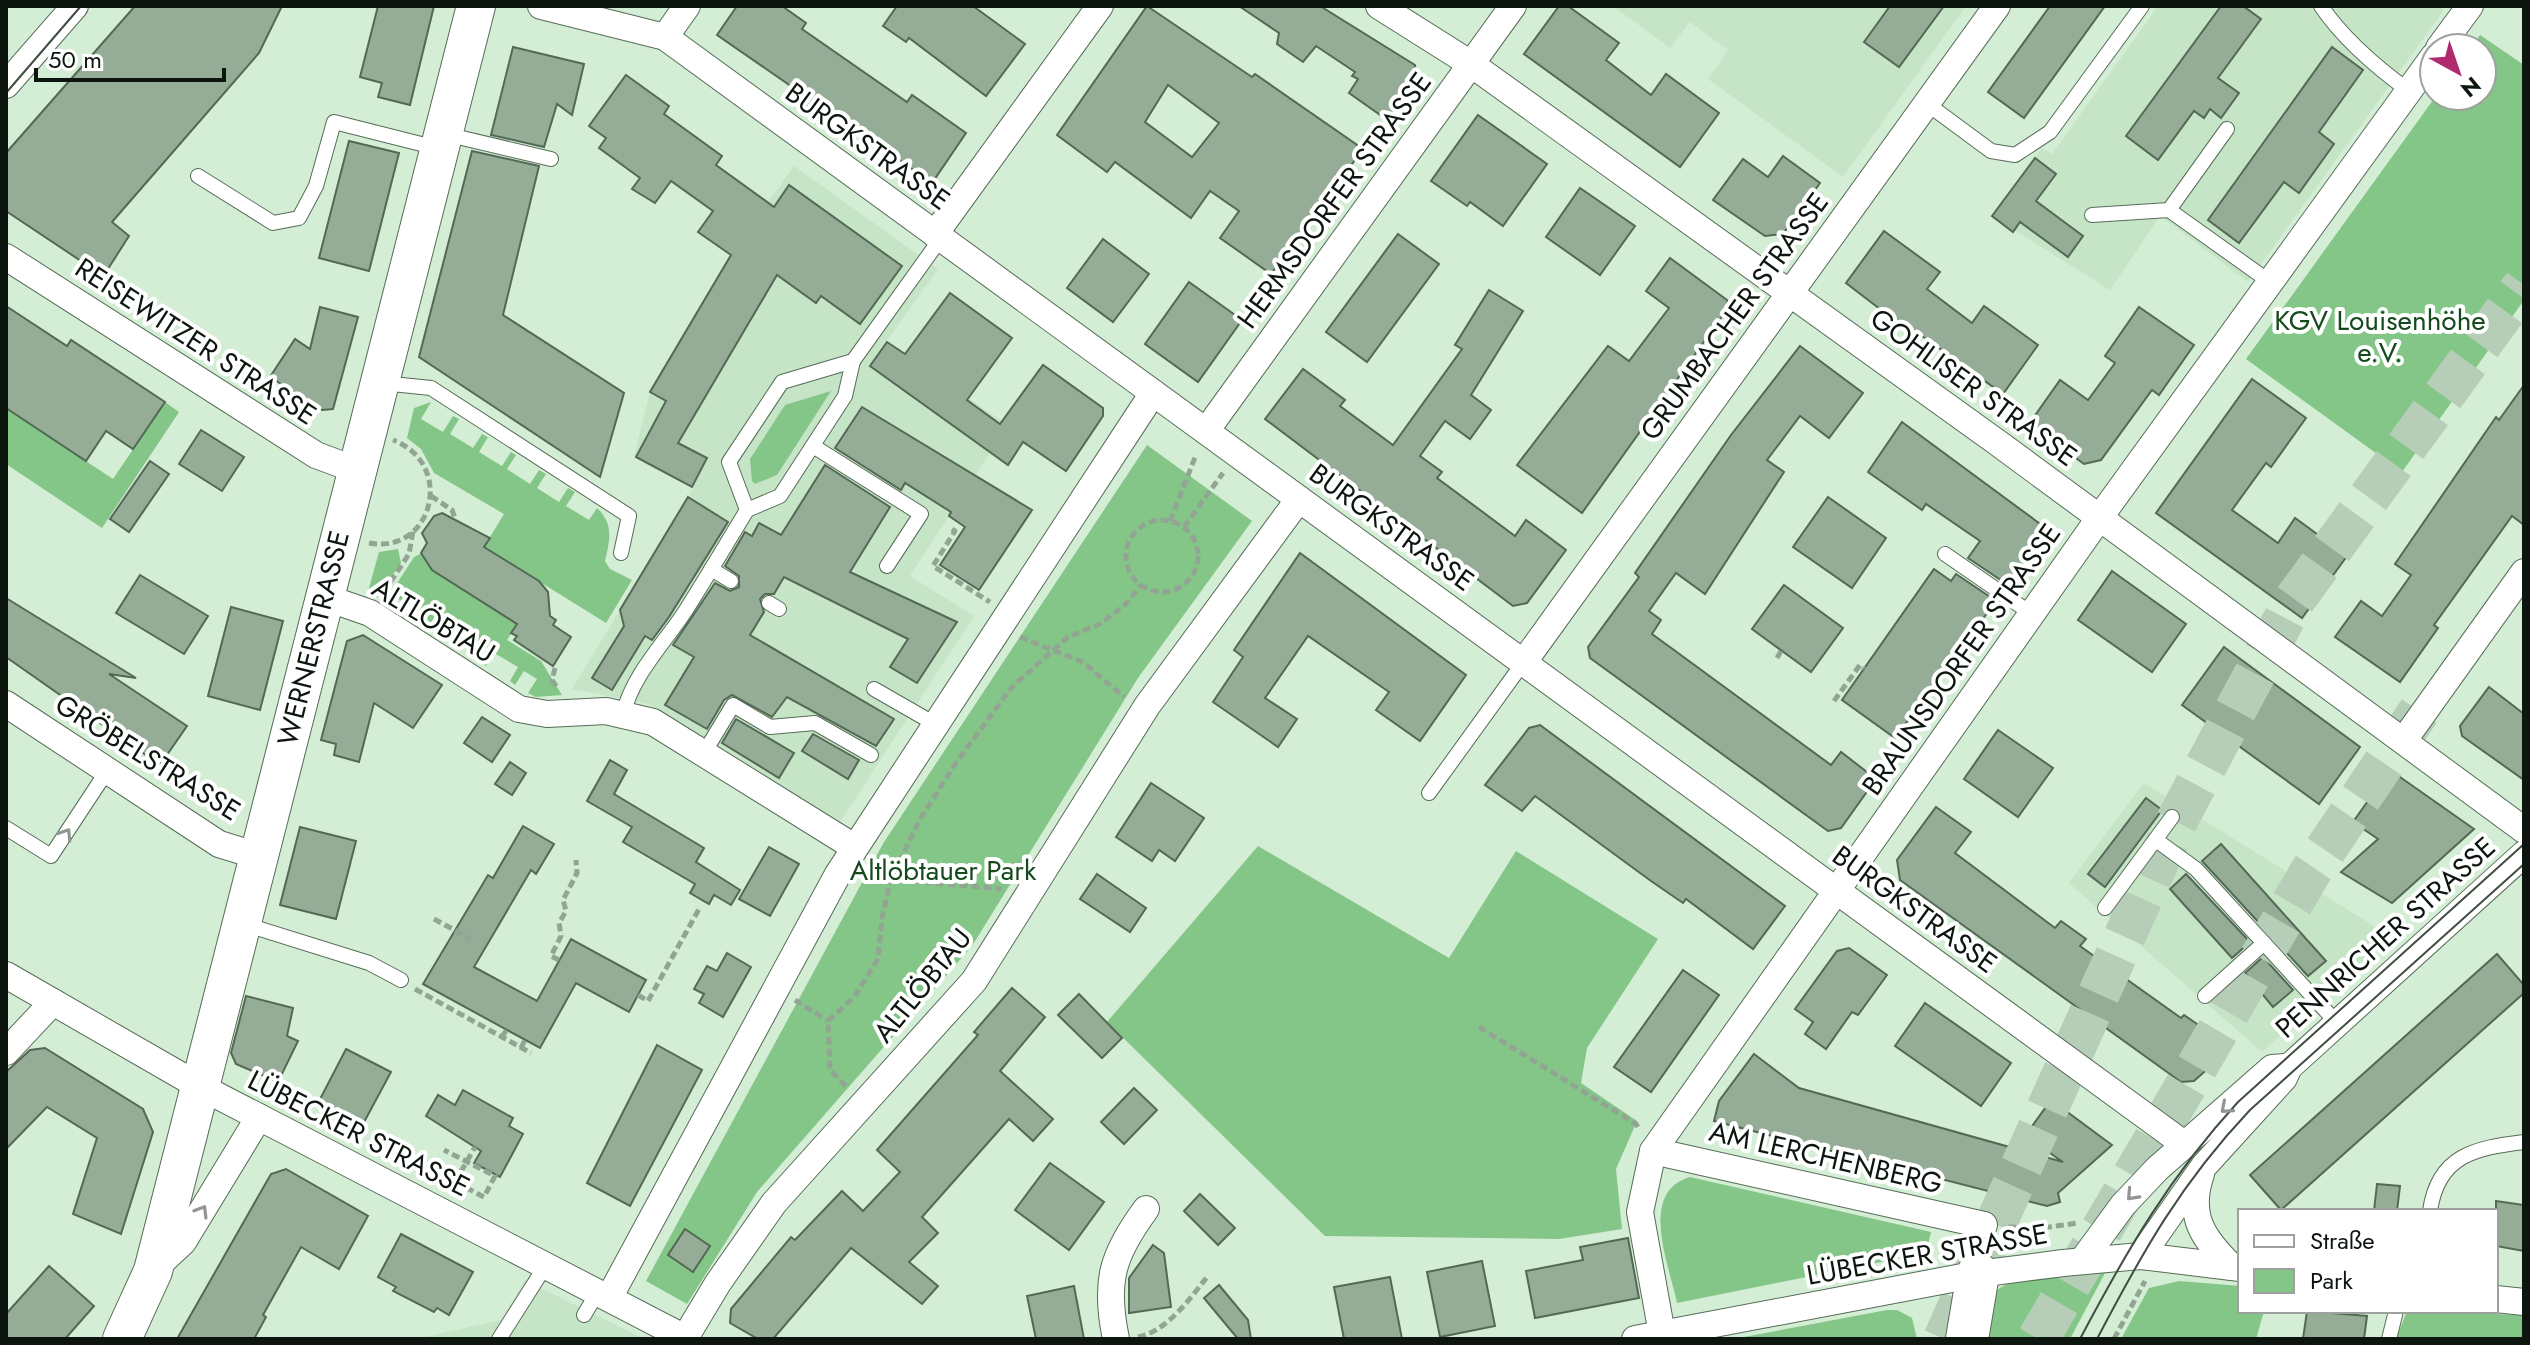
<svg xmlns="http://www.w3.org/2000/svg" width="2530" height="1345" font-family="Jost,sans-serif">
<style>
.built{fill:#c6e5c7}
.green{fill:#84c688}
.building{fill:#95ad96;stroke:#536954;stroke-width:2;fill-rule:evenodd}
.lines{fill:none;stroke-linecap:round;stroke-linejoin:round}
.primary-tunnel{stroke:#b6cdb7;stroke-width:42;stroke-dasharray:42 21;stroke-linecap:butt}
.lane-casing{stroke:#566c57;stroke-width:16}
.street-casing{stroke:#566c57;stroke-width:28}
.secondary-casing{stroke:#566c57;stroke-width:40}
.primary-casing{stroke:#566c57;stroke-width:44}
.path{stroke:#92a593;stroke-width:5;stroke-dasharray:8 4;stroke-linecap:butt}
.lane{stroke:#fff;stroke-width:14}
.street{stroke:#fff;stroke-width:26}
.secondary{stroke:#fff;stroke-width:38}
.primary{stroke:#fff;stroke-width:42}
.tram{stroke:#414e42;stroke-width:2}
.oneway{stroke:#929693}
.labels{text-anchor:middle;stroke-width:8;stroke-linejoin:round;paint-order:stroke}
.street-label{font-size:28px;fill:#0d160e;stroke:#fff}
.park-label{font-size:28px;fill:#154a1d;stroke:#fff}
</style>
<rect width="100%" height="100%" fill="#d4edd5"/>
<!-- built -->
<g class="built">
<path d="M1613,6H1966L1843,177L1708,79L1728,50L1690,22L1670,48Z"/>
<path d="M2158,6H2438L2444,10L2248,282L2160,216L2110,290L1992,216L2042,148L2052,154Z"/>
<path d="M794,166L938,269L886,342L1008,425L910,576L974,616L840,822L648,704L572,689L694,488L634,456L650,392L735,247Z"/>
<path d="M2144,783L2390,936L2262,1052L2069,883Z"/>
<path d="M525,1280L644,1339H416L501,1320Z"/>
</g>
<!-- green -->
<g class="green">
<path d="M2480,35L2524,65V300L2402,472L2246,359L2436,96H2482V48H2471Z"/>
<path d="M831,391L777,475L755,484L752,481L750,459L785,405Z"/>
<path d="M165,402L179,412L102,528L6,464L7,409L113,479Z"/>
<path d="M431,402L421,419L443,432L453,416L459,419L450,434L473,448L482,434L488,437L479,452L502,466L511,452L516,455L507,469L530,484L539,470L546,474L537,488L559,502L568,488L575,492L566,506L589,520L597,508C614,524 610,540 605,561L610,569L632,580L606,623L484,547L504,514L434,473L421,449L407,438L414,408Z"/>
<path d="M1147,445L1252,521L1138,678L972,946L757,1192L687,1304L646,1281L884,842Z"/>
<path d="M398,549L401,563L377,598L369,588L379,552Z"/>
<path d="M422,553L434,571L517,624L507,640L541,661L562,695L536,697L528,693L537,679L524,671L515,685L510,681L518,667L494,653L486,666L480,663L489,649L466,635L457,648L450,644L458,630L435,616L427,629L421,625L426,617L397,598L391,606L385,602L414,557Z"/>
<path d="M1258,846L1449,958L1516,851L1658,939L1587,1048L1581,1083L1637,1121L1616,1169L1622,1229L1559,1239L1325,1236L1107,1022Z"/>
<path d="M1690,1177L1931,1232L1926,1253L1677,1303C1669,1264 1638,1192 1690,1177Z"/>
<path d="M2105,1273L2070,1339H1976C1981,1326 1985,1302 1995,1292C2014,1272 2078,1275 2105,1273Z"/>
<path d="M2179,1281L2240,1286V1311H2264L2256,1339H2121L2149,1288Z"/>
<path d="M1887,1310H1897L1912,1318L1917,1339H1733Z"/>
<path d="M2407,1311L2524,1315V1339H2396Z"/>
</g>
<!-- building -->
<g class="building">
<path d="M135,6H282L259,53L112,222L129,236L106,272L98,267L96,271L6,211V153Z"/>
<path d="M378,6H434L410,105L378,97L382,83L360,77Z"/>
<path d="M737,6H782L806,23L802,29L907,102L912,95L966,133L932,183L850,125L845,133L791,95L795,89L717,35Z"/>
<path d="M897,6H973L1025,44L986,96L909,38L906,42L883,26Z"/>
<path d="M1147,6L1252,77L1255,74L1363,149L1271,274L1220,238L1239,211L1210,191L1191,218L1115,162L1107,172L1057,135ZM1168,85L1219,123L1192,157L1145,122Z"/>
<path d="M1239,6H1320L1415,65L1416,78L1386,119L1349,93L1358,79L1352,76L1355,72L1316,46L1303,62L1277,44L1279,33Z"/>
<path d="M1559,6H1568L1619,43L1606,60L1651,95L1666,74L1719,113L1680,167L1524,54Z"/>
<path d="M1890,6H1944L1899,67L1864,42Z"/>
<path d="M2050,6H2105L2024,118L1988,92Z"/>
<path d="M2221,6H2243L2261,19L2218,78L2239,93L2221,118L2210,109L2204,118L2194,111L2158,160L2126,136Z"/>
<path d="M513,47L584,64L572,115L557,104L544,147L491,135Z"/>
<path d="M2332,47L2363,70L2319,132L2334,144L2299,193L2284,182L2239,243L2208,220Z"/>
<path d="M626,75L669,106L664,114L722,156L716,165L774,207L789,185L902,266L860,324L821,296L816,303L777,275L678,443L707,458L692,487L636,457L666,401L650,392L731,255L698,232L713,211L671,181L655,203L632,189L640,178L599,148L606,138L589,126Z"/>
<path d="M1478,115L1547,164L1503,226L1470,202L1467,206L1431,181Z"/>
<path d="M349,141L399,153L369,271L319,258Z"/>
<path d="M472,151L539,166L503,315L624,393L600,477L419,357Z"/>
<path d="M1783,156L1820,183L1783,234L1765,236L1713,200L1743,159L1768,177Z"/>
<path d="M2035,158L2056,174L2036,201L2083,236L2068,257L2020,222L2013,232L1992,216Z"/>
<path d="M1580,188L1635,226L1600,275L1546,237Z"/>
<path d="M1884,231L1940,272L1927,289L1972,323L1984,306L2038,345L2003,394L1922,336L1919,339L1846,283Z"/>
<path d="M1398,234L1439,264L1367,362L1326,332Z"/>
<path d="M1103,239L1149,274L1113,322L1067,288Z"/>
<path d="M1670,258L1727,300L1728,308L1582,513L1517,465L1608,346L1629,361L1669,308L1646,291Z"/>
<path d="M1189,282L1242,320L1198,382L1145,344Z"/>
<path d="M1489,290L1523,311L1471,395L1491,410L1470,439L1445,421L1420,456L1442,472L1437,478L1515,536L1526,520L1566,550L1527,603L1513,606L1265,419L1303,369L1345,400L1340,406L1393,445L1462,349L1455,345Z"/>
<path d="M950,293L1012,338L967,400L1000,424L1043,365L1103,408V416L1066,471L1023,442L1008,465L870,366L887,342L905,354Z"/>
<path d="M6,306L67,346L71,340L165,402L133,449L106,431L86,461L6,408Z"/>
<path d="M320,307L358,317L333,409L322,410L270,377L295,339L310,349Z"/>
<path d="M2139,307L2194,345L2159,395L2152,390L2101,460L2084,464L2029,424L2060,380L2088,400L2115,363L2105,356Z"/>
<path d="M1800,346L1863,393L1829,438L1800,416L1767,460L1784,472L1705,594L1676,573L1649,611L1661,620L1652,634L1674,650L1831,765L1841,752L1876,779L1841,828L1828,831L1590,658L1588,647L1639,577L1635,573L1731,435Z"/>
<path d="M2252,379L2306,418L2271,467L2266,463L2232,510L2278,543L2295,518L2347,556L2302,618L2156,513Z"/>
<path d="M2524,385V525L2512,516L2434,625L2438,628L2400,682L2335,637L2361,601L2382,616L2411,575L2395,564L2496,417L2499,420Z"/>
<path d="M862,407L1032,510L979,590L940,565L965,527L949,516L951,512L905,483L901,490L835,448Z"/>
<path d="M1902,422L2043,526L2044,535L2008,585L1968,558L1980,541L1926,504L1922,510L1868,472Z"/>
<path d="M201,430L244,457L222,491L179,464Z"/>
<path d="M150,461L169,474L129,532L110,519Z"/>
<path d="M825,465L890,507L850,572L957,622L917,683L890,667L908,639L784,577L774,594H765L760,599L764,612L750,635L894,719L876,746L787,697L772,717L732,695L724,700L707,729L665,705L694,657L673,645L715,583L730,591L739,587V576L725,566L745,532L752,536L759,523L781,535Z"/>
<path d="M688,497L728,522L669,617L652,640L645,636L612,690L592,678L624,626L620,610Z"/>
<path d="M1828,497L1886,538L1852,588L1793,547Z"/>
<path d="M442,513L490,538L484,547L539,581L548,592L550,616L556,620L553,625L571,637L553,666L514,640L517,636L511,633L517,624L432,570L421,553L427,543L422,533L434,516Z"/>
<path d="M1300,553L1466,675L1420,741L1376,710L1389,692L1308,636L1265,698L1297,719L1278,747L1213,702L1243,657L1234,650Z"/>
<path d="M1934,569L1951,581L1956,574L1996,601L1895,738L1842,700Z"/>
<path d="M2112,571L2186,624L2152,672L2078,620Z"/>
<path d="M140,575L208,616L184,654L116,613Z"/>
<path d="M1784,585L1843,628L1811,672L1752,629Z"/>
<path d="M6,598L136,678L109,674L187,726L160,765L6,657Z"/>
<path d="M231,607L283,621L260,710L208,696Z"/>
<path d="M363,635L442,685L413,728L374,703L359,762L334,755L336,744L321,740L347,641Z"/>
<path d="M2224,647L2360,747L2319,804L2182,705Z"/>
<path d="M2489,687L2524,714V780L2462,736L2460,726Z"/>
<path d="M482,717L510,735L492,762L464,743Z"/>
<path d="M736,719L794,753L779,778L722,743Z"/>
<path d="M1540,725L1785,906L1753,949L1686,899L1683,903L1651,881L1535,796L1522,811L1485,785L1529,728Z"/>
<path d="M1998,730L2053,768L2018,817L1964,779Z"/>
<path d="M813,734L859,760L848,779L802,751Z"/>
<path d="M610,760L627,770L614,794L704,848L696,862L740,890L731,905L714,895L709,904L690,893L695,884L623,842L632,827L587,801Z"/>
<path d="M510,762L526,773L512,795L495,784Z"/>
<path d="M2390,770L2474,829L2392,903L2341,872L2378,839L2353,822Z"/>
<path d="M1151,783L1204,818L1175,861L1159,850L1152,861L1116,837Z"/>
<path d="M2146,798L2162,810L2105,887L2088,874Z"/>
<path d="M1936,807L1971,832L1955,853L2055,928L2061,921L2086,939L2080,946L2181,1018L2184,1015L2197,1024L2223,1055L2194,1081L2181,1082L1900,880L1897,860Z"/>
<path d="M523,826L554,844L536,874L531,870L474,967L537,1001L571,939L646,980L629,1012L576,983L540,1048L423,984L488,875L493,878Z"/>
<path d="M300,827L356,841L336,919L280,905Z"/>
<path d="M2221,844L2326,961L2308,976L2202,861Z"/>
<path d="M769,847L799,864L770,916L739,899Z"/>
<path d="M1097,874L1146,908L1130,932L1080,899Z"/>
<path d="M2186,874L2250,942L2232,958L2170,889Z"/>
<path d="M1849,948L1887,975L1858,1015L1852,1012L1826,1049L1805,1034L1813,1022L1795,1009L1837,951Z"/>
<path d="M727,953L751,967L723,1017L699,1003L704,994L694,989L707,966L717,971Z"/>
<path d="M2497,954L2524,985V993L2281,1210L2250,1175Z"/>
<path d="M2263,957L2293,990L2273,1007L2245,973Z"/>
<path d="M1683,970L1719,995L1651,1092L1614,1067Z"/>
<path d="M1012,988L1045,1017L1000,1071L1053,1119L1033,1141L1009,1119L922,1217L938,1233L909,1262L938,1286L922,1304L851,1248L773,1339H758L730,1323L731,1309L791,1237L795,1240L842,1191L863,1211L900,1172L877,1150L978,1035L974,1032Z"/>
<path d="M1079,994L1122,1038L1102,1058L1058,1015Z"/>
<path d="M246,996L293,1008L287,1036L298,1041L278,1082L236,1064L231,1053Z"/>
<path d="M1925,1003L2011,1063L1981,1106L1895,1046Z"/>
<path d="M657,1045L702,1070L630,1206L587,1183Z"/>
<path d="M45,1048L143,1109L153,1132L121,1234L73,1214L97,1138L47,1107L6,1149V1072L30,1050Z"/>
<path d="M346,1049L391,1072L362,1126L318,1103Z"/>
<path d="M1754,1054L1799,1088L2063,1162L2025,1136L2051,1100L2112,1145L2058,1193L2060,1202L2047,1206L1714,1121L1719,1101Z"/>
<path d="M1134,1088L1157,1110L1124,1144L1101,1122Z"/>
<path d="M463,1090L513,1118L509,1126L523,1134L500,1177L474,1163L481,1151L426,1116L438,1095L455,1105Z"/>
<path d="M1050,1163L1104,1202L1069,1250L1015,1210Z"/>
<path d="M286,1169L368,1216L339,1269L301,1247L263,1315L266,1317L254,1339H177L271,1174Z"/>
<path d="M2377,1184L2400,1186L2397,1211H2374Z"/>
<path d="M1200,1194L1235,1228L1218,1245L1184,1211Z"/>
<path d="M2496,1201L2524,1205V1251L2496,1246Z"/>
<path d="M685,1229L710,1246L693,1272L668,1255Z"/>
<path d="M401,1234L473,1272L449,1315L437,1308L434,1312L393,1291L396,1287L378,1277Z"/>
<path d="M1628,1238L1639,1298L1535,1318L1526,1271L1583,1260L1580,1247Z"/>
<path d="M1153,1245L1164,1253L1171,1307L1129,1313V1278Z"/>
<path d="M1482,1261L1495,1326L1440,1337L1427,1272Z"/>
<path d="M49,1266L94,1306L65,1339H6V1314Z"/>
<path d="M1390,1277L1402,1339H1344L1334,1287Z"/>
<path d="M1219,1285L1248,1320L1251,1339H1238L1204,1298Z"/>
<path d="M1074,1286L1084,1339H1036L1027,1296Z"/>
<path d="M2307,1311L2367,1316L2364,1339H2303Z"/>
</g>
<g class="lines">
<!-- primary-tunnel -->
<g class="primary-tunnel">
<path d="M1944,1339L2175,824L2293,602L2524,285"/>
<path d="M2038,1339L2311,871L2426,701"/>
</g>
<!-- lane casing -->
<g class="lane-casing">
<g id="lane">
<path d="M2321,6C2344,40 2376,67 2409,91"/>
<path d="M1926,103L1991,151L2015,155L2050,132L2142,6"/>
<path d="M2227,129L2169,210L2270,282"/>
<path d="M445,134L551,159"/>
<path d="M198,176L273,223L299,218L316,186L334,122L437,148"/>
<path d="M2092,215L2169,210"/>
<path d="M382,383L431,388L629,516L621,553"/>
<path d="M813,446L921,514L887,566"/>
<path d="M747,510L780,496L845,396L853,361"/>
<path d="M1945,554L2032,614"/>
<path d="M711,569L731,581"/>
<path d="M769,603L779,609"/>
<path d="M874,689L935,724"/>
<path d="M623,715C632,675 664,644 686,610C707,577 727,543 747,510L729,462L782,382L853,361L941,238"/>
<path d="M704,753L733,705L770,727L815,723L871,755"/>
<path d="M1429,793L1523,663"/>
<path d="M6,828L51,856L107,771"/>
<path d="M2156,840L2196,869L2337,1023"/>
<path d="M2105,908L2172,817"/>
<path d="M241,923L369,963L401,980"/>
<path d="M2205,996L2264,943"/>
<path d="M2430,1211C2438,1155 2475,1148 2524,1142"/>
<path d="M584,1315L598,1292"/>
<path d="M499,1339L546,1265"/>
<path d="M2389,1339L2396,1311"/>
</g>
</g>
<!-- street casing -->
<g class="street-casing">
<g id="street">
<path d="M541,6L665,37L2184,1144"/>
<path d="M1379,6L1471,64L1998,443L2524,830"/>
<path d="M665,37L687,6"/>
<path d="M2439,48L2470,6"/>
<path d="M6,85L75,6"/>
<path d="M935,234L1100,6"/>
<path d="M6,257L316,455L356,470"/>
<path d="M1206,431L1513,6"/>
<path d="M324,597L370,613L519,709L547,714L606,711L653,722L854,847"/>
<path d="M1523,663L1997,6"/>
<path d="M6,704L219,844L258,856"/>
<path d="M2404,740L2524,572"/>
<path d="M6,975L199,1086L687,1339"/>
<path d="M6,1052L53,1002"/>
<path d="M1653,1151L1984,1225"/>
<path d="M2201,1174C2187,1215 2202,1238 2232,1267"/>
<path d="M2141,1256L2204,1166L2284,1078L2289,1067L2524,854"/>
<path d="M2082,1261L2123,1205L2157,1169L2272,1068L2285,1067"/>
<path d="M155,1268L183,1242L259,1117"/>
<path d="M609,1298L838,874L1153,393"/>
<path d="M2496,1299L2524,1302"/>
<path d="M1662,1334L1640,1212L1653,1151L2100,517L2434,56"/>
<path d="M685,1338L718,1283L774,1203L974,981L1147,706L1299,499"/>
<path d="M1116,1339C1104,1282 1112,1255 1146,1209"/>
<path d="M1635,1339L1978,1274L2063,1263L2141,1256L2240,1268"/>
</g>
</g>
<!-- secondary casing -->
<g class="secondary-casing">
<path id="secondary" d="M122,1339L153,1271L476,6"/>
</g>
<!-- primary casing -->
<g class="primary-casing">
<path id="primary" d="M1967,1339L1978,1274"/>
</g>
<!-- path -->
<g class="path">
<path d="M431,496L452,510L455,518"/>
<circle cx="1162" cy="556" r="36"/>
<path d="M1170,521L1196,455"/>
<path d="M1184,527L1223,473"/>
<path d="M952,529L955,531L933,566L990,602"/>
<path d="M369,543C433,555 456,464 393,440"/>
<path d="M384,592L409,554L413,531"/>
<path d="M1020,637L1083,662L1124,697"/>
<path d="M1777,658L1781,651"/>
<path d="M555,668L552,680L558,689"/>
<path d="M1834,701L1860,665L1864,669"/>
<path d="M864,877L1002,889"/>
<path d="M434,919L469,938L465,944"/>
<path d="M559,960L551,956L561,936L559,923L566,911L563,900L577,873L576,860"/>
<path d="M415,989L531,1053"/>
<path d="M638,995L648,1001L699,909"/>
<path d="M795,1000L828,1021"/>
<path d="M1479,1027L1636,1124L1639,1129"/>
<path d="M502,1037L507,1029"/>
<path d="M521,1048L525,1040"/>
<path d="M846,1086L830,1070L828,1021L854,997L878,959L882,918L891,879L920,819L958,760L1012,687L1068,637L1100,624L1126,604L1141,585"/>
<path d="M402,1163L411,1159L484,1197L495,1176L444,1150"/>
<path d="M455,1182L475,1147"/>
<path d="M2008,1227L2042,1228L2078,1223"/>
<path d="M1138,1337C1167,1331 1189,1300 1207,1277"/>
<path d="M2114,1339L2145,1281"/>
</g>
<!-- lane -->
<use href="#lane" class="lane"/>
<!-- street -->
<use href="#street" class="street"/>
<!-- secondary -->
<use href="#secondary" class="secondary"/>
<!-- primary -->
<use href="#primary" class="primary"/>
<!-- tram -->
<g class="tram">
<path d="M6,93L81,6"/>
<path d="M2080,1339C2127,1250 2170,1176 2238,1102L2524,844"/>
<path d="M2097,1339C2143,1251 2181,1183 2250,1110L2524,864"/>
</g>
</g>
<!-- one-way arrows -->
<defs><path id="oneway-chevron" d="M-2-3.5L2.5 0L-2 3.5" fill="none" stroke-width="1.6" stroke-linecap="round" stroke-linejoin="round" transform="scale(2)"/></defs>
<g class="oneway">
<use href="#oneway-chevron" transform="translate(66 834) rotate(-57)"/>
<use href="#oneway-chevron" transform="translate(2226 1108) rotate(139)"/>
<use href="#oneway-chevron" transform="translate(2132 1195) rotate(133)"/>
<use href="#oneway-chevron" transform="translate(202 1211) rotate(-59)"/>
</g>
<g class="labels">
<!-- street labels -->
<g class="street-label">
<text transform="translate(868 146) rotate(36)" y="10">BURGKSTRASSE</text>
<text transform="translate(1334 200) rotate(-54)" y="10">HERMSDORFER STRASSE</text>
<text transform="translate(1734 316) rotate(-54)" y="10">GRUMBACHER STRASSE</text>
<text transform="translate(196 341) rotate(33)" y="10">REISEWITZER STRASSE</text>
<text transform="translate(1974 387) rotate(36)" y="10">GOHLISER STRASSE</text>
<text transform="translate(1392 527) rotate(36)" y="10">BURGKSTRASSE</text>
<text transform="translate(434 620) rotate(31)" y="10">ALTLÖBTAU</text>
<text transform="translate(313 638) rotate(-76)" y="10">WERNERSTRASSE</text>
<text transform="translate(1961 659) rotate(-55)" y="10">BRAUNSDORFER STRASSE</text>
<text transform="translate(148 757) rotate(32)" y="10">GRÖBELSTRASSE</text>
<text transform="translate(1915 909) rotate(36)" y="10">BURGKSTRASSE</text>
<text transform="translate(2385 937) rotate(-42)" y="10">PENNRICHER STRASSE</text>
<text transform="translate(922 985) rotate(-51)" y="10">ALTLÖBTAU</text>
<text transform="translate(359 1133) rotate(27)" y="10">LÜBECKER STRASSE</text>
<text transform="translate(1826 1157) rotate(13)" y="10">AM LERCHENBERG</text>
<text transform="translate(1927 1254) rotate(-10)" y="10">LÜBECKER STRASSE</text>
</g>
<!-- park labels -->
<g class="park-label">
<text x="2380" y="330">KGV Louisenhöhe<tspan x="2380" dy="32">e.V.</tspan></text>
<text x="943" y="880">Altlöbtauer Park</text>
</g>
</g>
<!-- border -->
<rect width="2530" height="1345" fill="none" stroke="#0d160e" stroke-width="16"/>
<!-- legend -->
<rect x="2238" y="1209" width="260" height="104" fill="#ffffff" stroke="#9ea29f" stroke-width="2"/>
<rect x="2254" y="1235" width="40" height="12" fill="#ffffff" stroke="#9ea29f" stroke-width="2"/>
<text x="2310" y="1249" font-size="24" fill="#0d160e">Straße</text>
<rect x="2254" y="1269" width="40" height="24" fill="#84c688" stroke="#9ea29f" stroke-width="2"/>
<text x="2310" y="1289" font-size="24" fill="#0d160e">Park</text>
<!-- north arrow -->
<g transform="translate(2458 72) rotate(140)"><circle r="38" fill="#ffffff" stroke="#9ea29f" stroke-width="2"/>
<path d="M0-6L14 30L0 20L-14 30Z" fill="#b02a70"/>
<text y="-12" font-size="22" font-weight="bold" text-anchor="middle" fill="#0d160e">N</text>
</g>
<!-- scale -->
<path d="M36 68v12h188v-12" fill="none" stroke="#0d160e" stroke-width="4"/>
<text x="48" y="68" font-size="24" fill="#0d160e" stroke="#ffffff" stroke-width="6" paint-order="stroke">50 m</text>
</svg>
